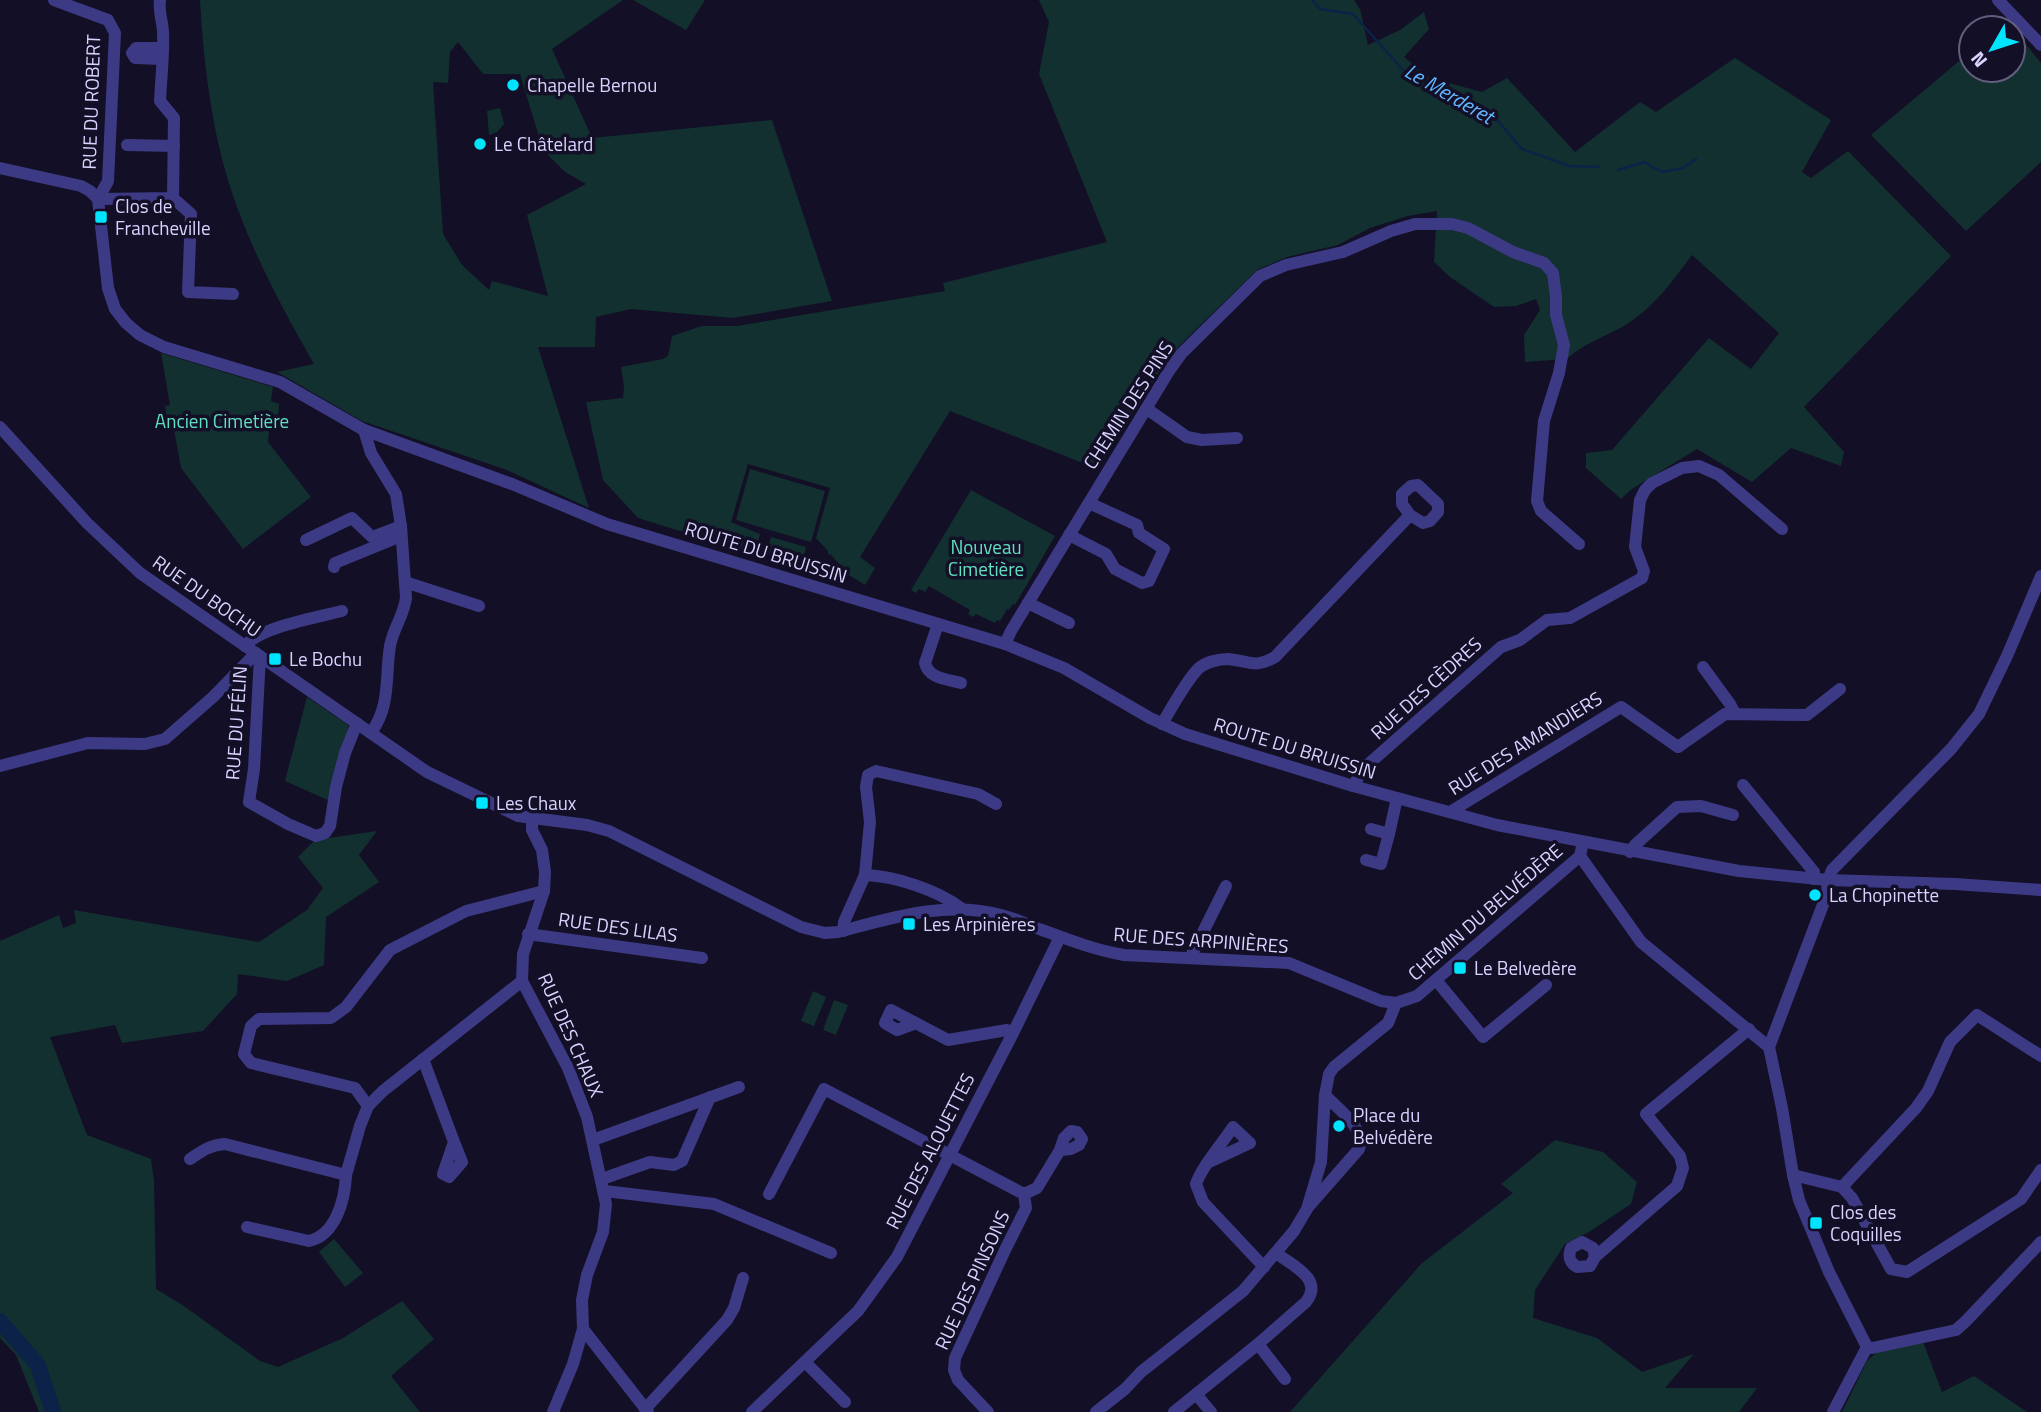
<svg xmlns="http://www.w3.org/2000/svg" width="2041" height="1412" font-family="'Titillium Web',sans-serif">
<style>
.green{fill:#12302f;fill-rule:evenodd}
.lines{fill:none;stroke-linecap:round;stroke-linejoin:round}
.stream{stroke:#0c2248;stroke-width:2.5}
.river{stroke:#0c2248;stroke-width:16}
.minor{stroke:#3d3a85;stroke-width:12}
.poi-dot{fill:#00e5ff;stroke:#130f26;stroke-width:2.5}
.labels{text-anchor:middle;stroke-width:7;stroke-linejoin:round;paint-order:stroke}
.poi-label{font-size:19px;fill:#d9d4ff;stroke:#130f26;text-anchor:start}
.street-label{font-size:19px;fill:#d9d4ff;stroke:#130f26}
.park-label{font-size:19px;fill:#5fe0c0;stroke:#130f26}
.water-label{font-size:21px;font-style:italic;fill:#62b6ff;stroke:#130f26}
</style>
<rect width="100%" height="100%" fill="#130f26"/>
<!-- green -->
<g class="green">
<path d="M200,0H623L552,49L592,138L772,120L832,301L733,318L631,309L596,317L595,347H538L589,508L507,470L362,421L277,372L314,364C277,299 241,232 222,159C209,107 203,53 200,0ZM458,42L483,74H520L543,150L565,172L586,184L527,215L548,296L492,281L489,290L462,265L443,234L433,82L448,83L450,52Z"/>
<path d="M633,0H705L686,30Z"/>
<path d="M1039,0H1354L1360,9L1368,45L1400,30L1424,12L1429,29L1404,57L1430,78L1482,92L1507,78L1575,152L1640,102L1656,112L1735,58L1831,120L1802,172L1811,178L1848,151L1951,256L1804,407L1844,452L1841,466L1791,448L1752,482L1697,449L1632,489L1621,499L1586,468V453L1612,450L1709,338L1751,369L1779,333L1692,255C1675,278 1657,303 1633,320C1612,335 1586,341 1567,359L1525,362L1524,335L1540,310L1536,299L1516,306L1494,307L1450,277L1434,262L1437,211L1408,216L1370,228L1338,245L1287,257L1257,270L1179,346L1162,367L1098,469L950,411L860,557L875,568L865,585L849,575L831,555L828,554V551L816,538L830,488L748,464L731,522L760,534L755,554L638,518L603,480L586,402L623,398L624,386L621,367L663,359L668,356L672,336L702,326H737L945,291L943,283L1107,242L1039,74L1049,22Z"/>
<path d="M2013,29L2041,63V162L1966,231L1871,135L1971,51V70H2013Z"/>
<path d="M500,108L504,124L497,132L489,135L487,111Z"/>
<path d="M161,353L273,387L271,401L279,404L278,419H270L268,442L311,497L243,549L181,468L173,424H168L165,406L170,405Z"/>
<path d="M750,469L825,491L811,542L736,520Z"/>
<path d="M971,490L1055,536L1015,605L1013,604L1009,610L1007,609L1000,621L997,620L995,623L976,614L973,617L968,614L970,610L929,586L925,592L919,589L916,593L911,590Z"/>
<path d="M771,537L806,547L802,563L766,553Z"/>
<path d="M307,697L348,725L349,733L330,801L285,781Z"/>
<path d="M377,831L359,855L379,882L326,917L324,965L287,981L238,974L237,994L203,1031L122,1043L115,1025L50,1037L87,1135L151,1159L154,1181L156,1289L181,1304L260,1361L278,1367L343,1338L402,1301L434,1339L391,1376L420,1412H39L16,1355L0,1338V941L59,915L63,928L76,923L74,910L259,942L307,910L323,888L298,857L315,840Z"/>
<path d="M813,991L826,997L814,1026L801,1021Z"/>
<path d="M834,1000L848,1005L836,1035L823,1030Z"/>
<path d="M1555,1140L1603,1152L1637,1182L1631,1204L1589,1232L1565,1244L1535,1290L1533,1318L1597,1338L1642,1372L1694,1354L1665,1388H1757L1739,1412H1290L1422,1263L1513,1193L1501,1184Z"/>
<path d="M334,1239L363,1273L345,1287L319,1252Z"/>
<path d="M1923,1342L1942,1392L1974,1376L2027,1412H1842L1867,1361L1877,1352Z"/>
</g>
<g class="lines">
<!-- stream -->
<g class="stream">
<path d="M1312,0L1320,9L1353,14L1404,71L1498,121L1522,149L1569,166L1599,167"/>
<path d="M1618,170L1644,162L1662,172L1683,168L1696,159"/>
</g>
<!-- river -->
<path class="river" d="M0,1321L38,1365L53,1412"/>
<!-- minor -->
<g class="minor">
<path d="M54,0L108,20L115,33L108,181L98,199"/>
<path d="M1998,0L2041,45"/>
<path d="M162,59L135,58L132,53L136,48H163"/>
<path d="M127,145L174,146"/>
<path d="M0,168L81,186L90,191L98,199L108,288L115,309L126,323L140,335L164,347L280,382L364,430L512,484L607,524L1005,644L1064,668L1150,718L1185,734L1353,786L1497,825L1739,871L1828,880L1955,884L2041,890"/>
<path d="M173,198L191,214L188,292L233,294"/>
<path d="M98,199L173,198L174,118L160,101C161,78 164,56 163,33C163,22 158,11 160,0"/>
<path d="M1147,409L1187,437L1202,440L1237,438"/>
<path d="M0,427L87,523L140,573L427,772L518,816L587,825L609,831L801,927L825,933L838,932C891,918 946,900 1001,915C1015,918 1028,925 1042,930C1069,940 1095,950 1124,955L1289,963L1381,1001L1396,1003L1417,996L1580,856L1583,842"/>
<path d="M364,430L371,453L396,494L401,526L406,598C404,615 393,629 390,646C385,678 391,705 371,733"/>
<path d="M1069,535L1106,554L1115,569L1142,583L1149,581L1164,549L1139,533L1137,525L1089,503"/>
<path d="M306,540L352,518L372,537L401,526"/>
<path d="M334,567L335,563L401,536"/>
<path d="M405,582L479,606"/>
<path d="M1028,603L1069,623"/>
<path d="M938,624L925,663C929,679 947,679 961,683"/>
<path d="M1005,644L1011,631L1169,371L1181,354L1260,276L1286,265L1343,252L1391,231L1415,224H1452L1468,228L1513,252L1544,263L1553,273L1556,297V315L1564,345L1559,373L1544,421L1537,501L1541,511L1579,544"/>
<path d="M245,646C260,627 318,617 342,611"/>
<path d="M260,656L254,769L249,802L288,824L316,836L325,833L330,826L336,787L345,753L357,723"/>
<path d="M1703,667L1730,704L1735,714"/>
<path d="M1162,724C1171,709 1186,681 1198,669C1205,662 1219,659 1228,659C1250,661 1254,669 1275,657L1410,515L1402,504V494L1411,486L1418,485L1438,504V512L1430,521L1423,523L1410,515"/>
<path d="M0,766L88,743L145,744L165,739L213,697L256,653"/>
<path d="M1743,785L1814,872V879"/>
<path d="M1353,786L1364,768L1501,647L1520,640L1547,620L1570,618L1642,578L1644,571L1635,547L1640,500L1645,490L1652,483L1682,468L1699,466L1719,475L1782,529"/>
<path d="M1450,812L1621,707L1678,747L1725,714L1807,715L1840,689"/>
<path d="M532,819V830L542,850L545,872L544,891L523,954L522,981L568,1068L587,1117L606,1204L603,1232L587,1275L582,1300L583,1329L648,1412"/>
<path d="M1371,829L1389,834L1397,798"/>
<path d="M1630,852L1635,845L1677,807L1701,806L1733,815"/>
<path d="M1580,856L1641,942L1769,1047"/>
<path d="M1366,860L1381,864L1389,834"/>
<path d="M865,875L870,822L866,787L868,775L876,771L978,794L996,804"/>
<path d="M843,931L844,922L865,875C895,876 937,890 961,908"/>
<path d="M528,934L702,958"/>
<path d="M1190,958L1226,886"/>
<path d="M1436,980L1483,1037L1546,985"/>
<path d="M916,1023L897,1030L885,1023L891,1010L948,1040L1007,1030L1013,1033"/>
<path d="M423,1059L454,1142L443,1174L449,1177L462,1162L454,1142"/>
<path d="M368,1106L355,1088L251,1063L244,1054L251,1026L259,1019L331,1018L346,1007L390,950L466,911L544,891"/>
<path d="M593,1140L739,1087"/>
<path d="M190,1159C202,1151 210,1145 225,1144L346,1175L360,1126L368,1106L383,1091L522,981"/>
<path d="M1209,1162L1250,1143L1233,1127C1222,1144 1202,1166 1196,1184L1203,1202L1264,1267"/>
<path d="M1793,1175L1842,1187L1852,1198L1891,1269L1907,1272L2021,1199L2041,1170"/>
<path d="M602,1179L650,1162L674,1165L682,1161L710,1097"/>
<path d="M1842,1187L1916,1108L1928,1091L1950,1042L1977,1015L2041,1056"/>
<path d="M605,1191L714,1204L831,1253"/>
<path d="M769,1194L824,1089L1024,1194L1026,1208L1005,1250L955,1358L954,1370L958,1380L988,1412"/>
<path d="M1024,1194L1037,1188L1060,1150L1071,1149L1079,1145L1082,1139L1077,1132L1071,1131L1064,1138L1060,1150"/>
<path d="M1309,1206L1359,1149C1366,1128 1338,1109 1325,1095"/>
<path d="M247,1227L309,1241C336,1235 345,1199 346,1175"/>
<path d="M1595,1257L1593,1248L1582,1242L1571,1248C1568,1256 1569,1262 1577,1267L1590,1266L1595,1257L1677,1186L1683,1168L1680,1156L1646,1114L1749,1029"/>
<path d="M1258,1344L1285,1379"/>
<path d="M1867,1347L1829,1272L1799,1200L1793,1175L1782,1108L1769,1047L1827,894L1828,880L1832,870L1951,749L1979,714L2007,656L2041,576"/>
<path d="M1867,1347L1872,1348L1956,1330L1966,1321L2041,1242"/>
<path d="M805,1362L845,1402"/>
<path d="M1196,1394L1211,1412"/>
<path d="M645,1409L727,1320L734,1308L743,1278"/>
<path d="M553,1412L573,1364L583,1329"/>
<path d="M752,1412L858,1311L897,1257L1013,1033L1060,937"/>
<path d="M1096,1412L1125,1389L1141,1372L1243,1291L1294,1231L1307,1209L1321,1162L1325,1095L1329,1074L1334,1067L1388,1023L1396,1003"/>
<path d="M1174,1412L1258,1344L1306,1302C1324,1279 1293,1266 1276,1253"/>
<path d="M1833,1412L1867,1347"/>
</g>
</g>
<!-- markers -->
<g class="poi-dot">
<circle cx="513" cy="85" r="7"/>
<circle cx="480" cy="144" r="7"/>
<rect x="94" y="210" width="14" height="14" rx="3.5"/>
<rect x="268" y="652" width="14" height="14" rx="3.5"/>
<rect x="475" y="796" width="14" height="14" rx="3.5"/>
<circle cx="1815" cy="895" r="7"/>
<rect x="902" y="917" width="14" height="14" rx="3.5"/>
<rect x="1453" y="961" width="14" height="14" rx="3.5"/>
<circle cx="1339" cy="1126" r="7"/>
<rect x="1809" y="1216" width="14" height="14" rx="3.5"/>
</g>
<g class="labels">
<!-- poi labels -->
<g class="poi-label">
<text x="527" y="92">Chapelle Bernou</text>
<text x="494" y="151">Le Châtelard</text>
<text x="115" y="213">Clos de<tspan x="115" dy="22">Francheville</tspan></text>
<text x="289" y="666">Le Bochu</text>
<text x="496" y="810">Les Chaux</text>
<text x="1829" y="902">La Chopinette</text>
<text x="923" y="931">Les Arpinières</text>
<text x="1474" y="975">Le Belvedère</text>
<text x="1353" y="1122">Place du<tspan x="1353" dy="22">Belvédère</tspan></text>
<text x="1830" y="1219">Clos des<tspan x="1830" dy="22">Coquilles</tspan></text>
</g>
<!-- street labels -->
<g class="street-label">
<text transform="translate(91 102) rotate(-88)" y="7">RUE DU ROBERT</text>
<text transform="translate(1128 405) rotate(-57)" y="7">CHEMIN DES PINS</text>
<text transform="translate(766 552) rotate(17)" y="7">ROUTE DU BRUISSIN</text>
<text transform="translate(207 596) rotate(35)" y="7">RUE DU BOCHU</text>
<text transform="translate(1426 688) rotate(-42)" y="7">RUE DES CÈDRES</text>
<text transform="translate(236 723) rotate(-86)" y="7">RUE DU FÉLIN</text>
<text transform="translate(1525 743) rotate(-32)" y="7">RUE DES AMANDIERS</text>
<text transform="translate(1295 748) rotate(17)" y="7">ROUTE DU BRUISSIN</text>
<text transform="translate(1485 912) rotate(-41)" y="7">CHEMIN DU BELVÉDÈRE</text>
<text transform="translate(618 927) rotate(8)" y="7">RUE DES LILAS</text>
<text transform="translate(1201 940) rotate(4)" y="7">RUE DES ARPINIÈRES</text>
<text transform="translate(571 1035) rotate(66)" y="7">RUE DES CHAUX</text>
<text transform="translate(930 1151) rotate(-63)" y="7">RUE DES ALOUETTES</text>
<text transform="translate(972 1280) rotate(-65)" y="7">RUE DES PINSONS</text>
</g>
<!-- park labels -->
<g class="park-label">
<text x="222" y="428">Ancien Cimetière</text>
<text x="986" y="554">Nouveau<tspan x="986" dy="22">Cimetière</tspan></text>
</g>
<!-- water labels -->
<g class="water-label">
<text transform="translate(1449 94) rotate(30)" y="7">Le Merderet</text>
</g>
</g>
<!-- north arrow -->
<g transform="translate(1992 49) rotate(231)"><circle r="33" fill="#130f26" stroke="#625e7d" stroke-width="2"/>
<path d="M0-5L12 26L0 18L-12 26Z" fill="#00e5ff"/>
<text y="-10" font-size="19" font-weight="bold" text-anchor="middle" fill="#d9d4ff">N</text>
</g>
</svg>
